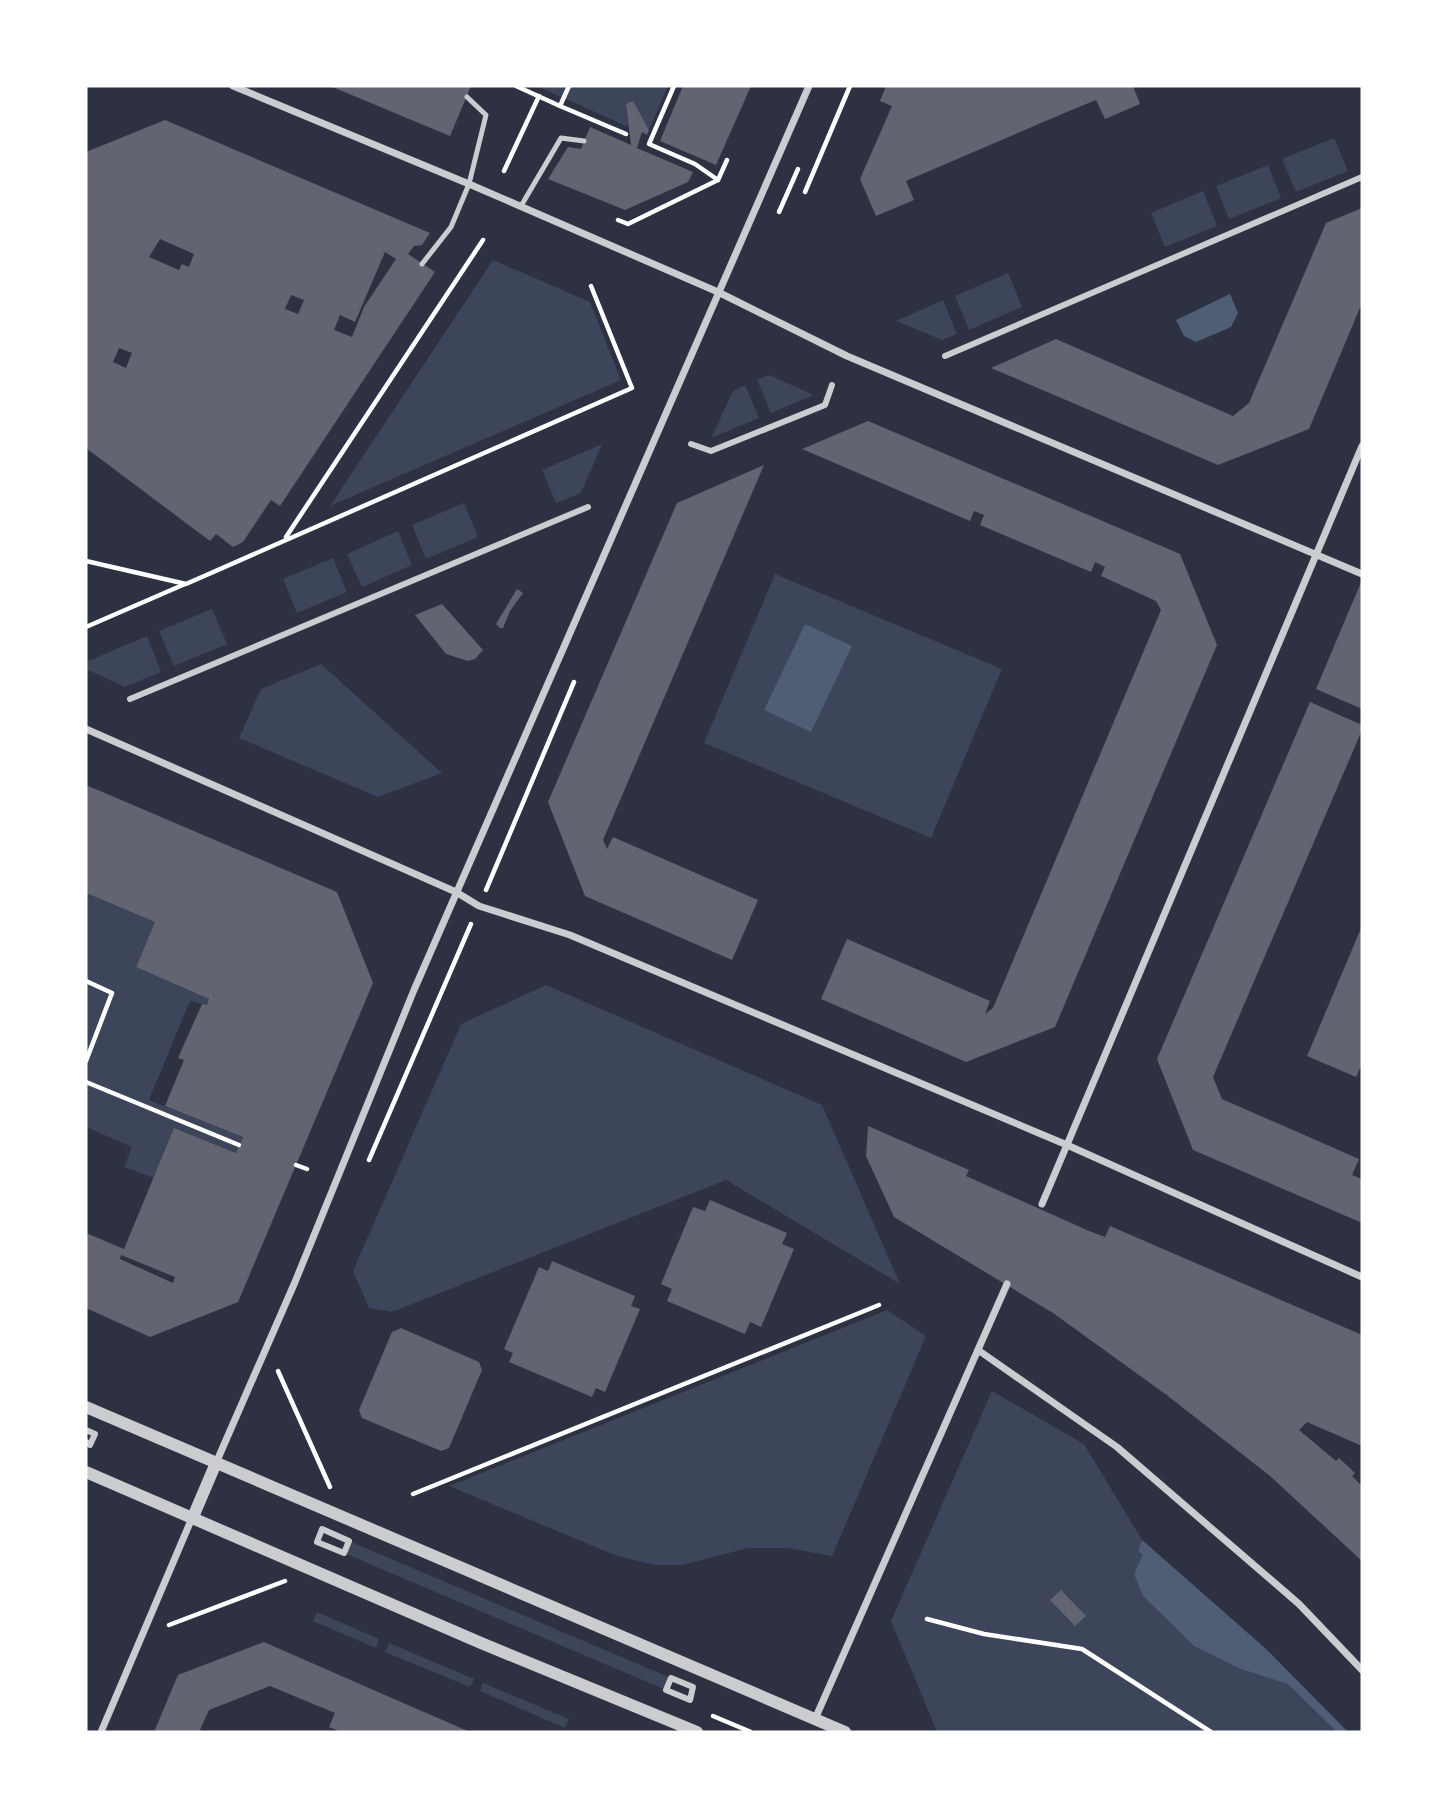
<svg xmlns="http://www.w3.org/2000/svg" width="1448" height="1818" font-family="'Noto Sans',sans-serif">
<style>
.green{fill:#3c4559}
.water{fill:#4f5d75}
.building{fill:#626471;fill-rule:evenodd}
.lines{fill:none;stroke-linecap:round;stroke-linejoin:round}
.path{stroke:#fff;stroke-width:4.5}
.service{stroke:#caccd0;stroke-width:5}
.pedestrian{stroke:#caccd0;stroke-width:6}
.minor{stroke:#caccd0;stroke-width:7}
.tertiary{stroke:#caccd0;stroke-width:12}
</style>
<rect width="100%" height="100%" fill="#2d3142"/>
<!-- green -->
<g class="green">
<path d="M537,86H668L649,130L633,102L626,104L628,127Z"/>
<path d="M1334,138L1348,171L1296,192L1282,159Z"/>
<path d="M1268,165L1281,198L1229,219L1216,186Z"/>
<path d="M1203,191L1217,226L1165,247L1151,213Z"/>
<path d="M493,260L590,302L621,380L330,506Z"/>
<path d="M1008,273L1022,307L969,330L955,296Z"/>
<path d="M943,300L957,334L942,340L896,321Z"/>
<path d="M769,375L814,395L771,413L757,380Z"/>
<path d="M745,385L759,418L711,438L733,391Z"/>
<path d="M602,444L581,493L556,503L542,470Z"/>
<path d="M464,503L478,537L426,559L412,525Z"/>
<path d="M398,531L412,565L362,587L347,554Z"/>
<path d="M333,558L347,592L297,613L283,579Z"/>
<path d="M775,574L1002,669L931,838L704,743Z"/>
<path d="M212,609L227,644L174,666L159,631Z"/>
<path d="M147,636L161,672L125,687L86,669V662Z"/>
<path d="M321,664L442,773L378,797L239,738L261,689Z"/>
<path d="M86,893L155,922L136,967L209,999L207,1005L190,1001L149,1100L243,1137L236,1153L174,1128L154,1178L124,1167L132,1147L86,1127Z"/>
<path d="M546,985L822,1105L900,1284L726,1180L392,1312L369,1308L353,1271L461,1024Z"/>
<path d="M887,1310L926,1336L832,1556L787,1548H748L682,1565H655L617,1556L449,1486Z"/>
<path d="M992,1391L1084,1444L1142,1540L1266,1649L1348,1732H937L891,1621Z"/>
<path d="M349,1541L671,1678L666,1690L344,1553Z"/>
<path d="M317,1612L379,1639L376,1648L313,1621Z"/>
<path d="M389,1643L474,1679L470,1687L385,1652Z"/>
<path d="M483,1683L569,1719L565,1728L480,1691Z"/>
</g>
<!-- water -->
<g class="water">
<path d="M1230,294L1238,313L1231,327L1196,342L1184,336L1176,320Z"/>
<path d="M805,624L852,646L811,732L764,710Z"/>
<path d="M1142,1540L1266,1649L1348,1732H1337L1288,1684L1241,1669L1194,1646L1143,1596L1134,1574L1143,1554L1138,1552Z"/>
</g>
<!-- building -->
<g class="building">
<path d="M330,86H471L450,136Z"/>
<path d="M683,86H751L716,165L660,141Z"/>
<path d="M886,86H1133L1140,104L1105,119L1096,100L1062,114L906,181L914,200L876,216L860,179L892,106L880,101Z"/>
<path d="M633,101L649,130L647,135L642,132L637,148L693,172L688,182L625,210L548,179L568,147L581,149L590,127L631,145L626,104Z"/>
<path d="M165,120L430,233L422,245L414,246L408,254L435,272L280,506L271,500L243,542L233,547L216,534L210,541L86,448V152ZM160,239L194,254L189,267L182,264L179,270L149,257ZM385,252L396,259L364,307L352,337L334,330L340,315L355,322ZM291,295L304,300L298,314L285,309ZM119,348L132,353L126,368L113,362Z"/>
<path d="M1362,208V303L1309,429L1218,465L991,368L1056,339L1233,416L1249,403L1326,223Z"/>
<path d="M868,421L1180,554L1217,645L1055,1027L966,1062L821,999L847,939L990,1001L985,1014L993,1008L1161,610L1156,601L1101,576L1105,567L1095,562L1091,572L980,525L984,515L974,511L970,521L802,449Z"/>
<path d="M764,465L603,840L607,849L613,837L758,900L732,960L585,896L548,802L677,503Z"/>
<path d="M1362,580V709L1316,689Z"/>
<path d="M517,589L523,593L510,611L503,628H500L496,624Z"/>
<path d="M442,604L483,650L475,659L468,661L446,654L415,615Z"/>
<path d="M1310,702L1362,725V730L1213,1077L1222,1099L1359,1159L1352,1175L1362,1179V1223L1193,1150L1157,1059Z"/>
<path d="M86,785L337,892L373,983L238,1302L150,1337L86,1308V1233L124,1249L174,1128L236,1153L243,1137L165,1106L184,1060L178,1058L202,1004L207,1005L209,999L136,967L155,922L86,893ZM121,1255L175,1277L173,1283L120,1259Z"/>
<path d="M1362,926V1064L1356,1077L1307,1056Z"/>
<path d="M868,1126L969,1170L966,1176L1089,1231L1105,1237L1110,1226L1362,1335V1446L1307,1422L1299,1430L1336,1461L1339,1458L1355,1473L1352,1476L1362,1486V1561L1270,1476L1168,1396L1053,1313L894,1217L866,1156Z"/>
<path d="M710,1200L787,1233L782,1244L794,1249L761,1327L750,1322L745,1334L667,1301L672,1289L661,1284L693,1207L705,1211Z"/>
<path d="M552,1261L635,1296L631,1306L640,1309L605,1392L596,1388L592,1397L509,1362L513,1353L504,1349L539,1267L548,1271Z"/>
<path d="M401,1328L479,1362L482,1370L449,1448L441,1451L362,1418L359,1410L392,1332Z"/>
<path d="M1061,1590L1086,1616L1075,1626L1050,1600Z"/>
<path d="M264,1642L362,1685L470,1732H341L329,1727L335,1713L270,1686L209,1710L199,1732H154L178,1675Z"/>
</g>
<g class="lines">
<!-- path -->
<g class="path">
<path d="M516,86L560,106L569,86"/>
<path d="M674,86L649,144L695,164L718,180"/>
<path d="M560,106L626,134"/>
<path d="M504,171L539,96"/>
<path d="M805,192L850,86"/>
<path d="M779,212L798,169"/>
<path d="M618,220L628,224L718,180L727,160"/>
<path d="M286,537L483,240"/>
<path d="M86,561L186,584L632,388L591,286"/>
<path d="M86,627L185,584"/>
<path d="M486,890L574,682"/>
<path d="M86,981L112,993L86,1061"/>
<path d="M86,1082L239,1145"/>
<path d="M369,1160L471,924"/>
<path d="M296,1165L307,1169"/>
<path d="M278,1371L330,1487"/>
<path d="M413,1494L879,1305"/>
<path d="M927,1619L984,1634L1082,1649L1211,1732"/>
<path d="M169,1625L285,1581"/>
<path d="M713,1716L751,1732"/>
</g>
<!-- service -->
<g class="service">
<path d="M521,206L561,138L584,141"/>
<path d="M422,264L451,227L469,184L486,115L467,97"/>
</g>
<!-- pedestrian -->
<g class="pedestrian">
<path d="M945,356L1362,177"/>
<path d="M691,444L711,451L825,405L832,385"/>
<path d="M130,699L588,507"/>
<path d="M86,1430L95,1434L90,1445L86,1442"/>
<path d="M322,1529L349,1541L344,1553L317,1542Z"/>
<path d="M671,1678L693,1687L690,1700L666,1690Z"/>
</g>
<!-- minor -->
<g class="minor">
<path d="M233,86L469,184L718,292L847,356L1362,574"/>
<path d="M86,729L456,892L479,906L570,935L1067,1145L1362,1277"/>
<path d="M1042,1204L1362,446"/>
<path d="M978,1350L1117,1447L1299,1604L1362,1670"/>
<path d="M216,1463L295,1282L414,990L809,86"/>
<path d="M815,1719L1007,1284"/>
<path d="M101,1732L192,1518"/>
</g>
<!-- tertiary -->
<g class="tertiary">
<path d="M86,1407L845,1732"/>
<path d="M86,1472L481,1643L697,1732"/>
<path d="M193,1517L216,1463"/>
</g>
</g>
<!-- border -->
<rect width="1448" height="1818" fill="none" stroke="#ffffff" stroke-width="175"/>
</svg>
